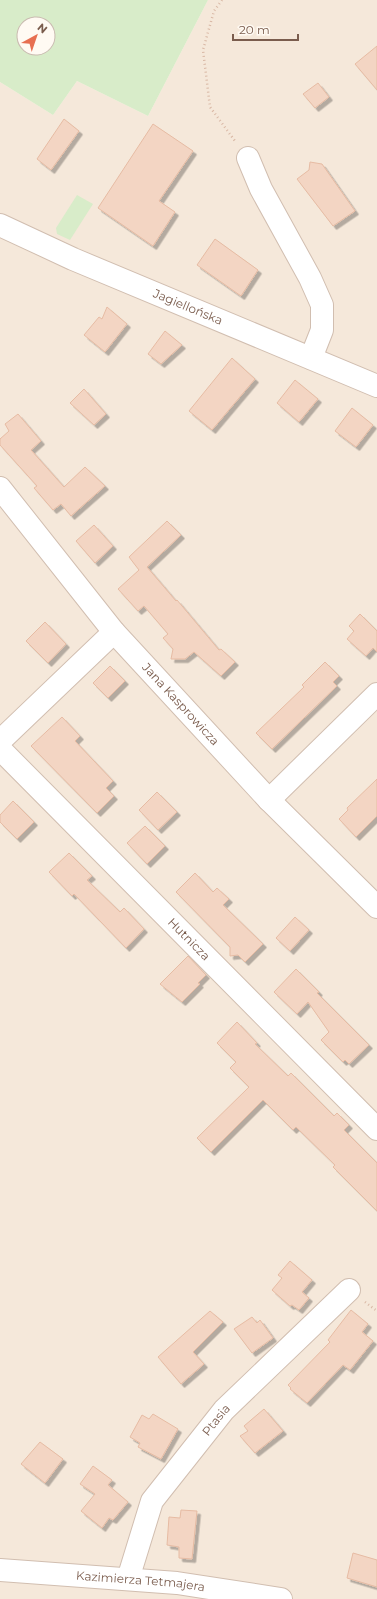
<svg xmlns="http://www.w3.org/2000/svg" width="377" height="1599" font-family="Montserrat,sans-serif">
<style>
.residential{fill:#f5e8da}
.green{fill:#d8ecc9;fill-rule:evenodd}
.building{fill:#f3d5c3;stroke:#e6bba3;filter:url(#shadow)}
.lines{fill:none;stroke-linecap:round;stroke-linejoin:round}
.minor-casing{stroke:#d1beb0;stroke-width:24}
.path{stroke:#d9b8a5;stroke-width:2.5;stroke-dasharray:1 3;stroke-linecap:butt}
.minor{stroke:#fff;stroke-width:22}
.labels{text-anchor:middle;stroke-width:4;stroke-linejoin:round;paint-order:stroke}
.street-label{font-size:12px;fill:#7a5c4d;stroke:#fffaf3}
</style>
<defs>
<filter id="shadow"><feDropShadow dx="3.5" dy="3.5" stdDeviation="0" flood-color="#0004"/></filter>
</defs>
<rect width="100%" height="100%" fill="#fdf6ec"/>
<!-- residential -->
<path class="residential" d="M208,0H377V1599H0V82L53,115L77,81L148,116Z"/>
<!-- green -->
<g class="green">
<path d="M0,0H208L148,116L77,81L53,115L0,82ZM24,24H48V48H24Z"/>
<path d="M77,195L93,204L70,240L57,234L56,228Z"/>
</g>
<!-- building -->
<g class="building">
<path d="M377,46V90L355,64Z"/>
<path d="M318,83L329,97L315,108L303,94Z"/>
<path d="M64,119L79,131L51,170L37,159Z"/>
<path d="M153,124L193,151L159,201L175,212L153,246L98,208Z"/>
<path d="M310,162L322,164L355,211L333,226L297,179L309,170Z"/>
<path d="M215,239L258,270L241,296L197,265Z"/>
<path d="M107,307L127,324L105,352L84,335L99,317L102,319Z"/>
<path d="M165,331L182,345L161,364L148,354Z"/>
<path d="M232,358L255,379L212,430L189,411Z"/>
<path d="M295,380L318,399L299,422L277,403Z"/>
<path d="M84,389L106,414L94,425L70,403Z"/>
<path d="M352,408L373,425L356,447L335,431Z"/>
<path d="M18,414L41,441L31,450L64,487L85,467L105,486L71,516L61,504L53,510L34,488L37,486L0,445V439L9,431L5,424Z"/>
<path d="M167,521L181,535L147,567L176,601L177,600L219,650L221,649L235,662L221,676L194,652L185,659H171L173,649L163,638L168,634L144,606L138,611L118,589L139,570L129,557Z"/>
<path d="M94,525L113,546L95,563L76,541Z"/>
<path d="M360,614L377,631V652L373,648L366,656L347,639L354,631L349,626Z"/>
<path d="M45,622L66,644L48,663L26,641Z"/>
<path d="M325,662L339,676L333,682L337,686L272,749L256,733L304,687L302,685Z"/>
<path d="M110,666L125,681L108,698L93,683Z"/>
<path d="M62,717L80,736L75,741L113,781L106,788L114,796L97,813L31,746Z"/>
<path d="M377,779V816L356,837L339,819L348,810L347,808Z"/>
<path d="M157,792L177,812L158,830L139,810Z"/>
<path d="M13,801L34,822L17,839L0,822V815Z"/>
<path d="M145,826L165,846L147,864L127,843Z"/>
<path d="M69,853L92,876L87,880L120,912L124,908L144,929L126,948L74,894L72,896L49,872Z"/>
<path d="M195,873L213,892L217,888L229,899L223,905L263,944L245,962L238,955L230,956V947L176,892Z"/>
<path d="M295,917L309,930L290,951L276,938Z"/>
<path d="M188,956L206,975L198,983L200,984L182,1002L160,984Z"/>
<path d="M296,969L319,992L317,993L369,1045L349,1064L345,1060L343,1062L321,1040L329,1032L308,1002L297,1014L274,992Z"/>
<path d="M237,1022L257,1043L255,1044L288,1076L291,1073L334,1116L337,1113L349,1125L344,1130L377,1163V1211L333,1167L335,1165L296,1127L293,1130L263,1100L211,1152L197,1138L249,1087L230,1068L236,1062L217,1043Z"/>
<path d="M290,1261L312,1280L302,1292L309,1298L299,1310L292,1305L290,1306L272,1290L282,1278L278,1275Z"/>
<path d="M351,1310L368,1324L362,1332L373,1341L350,1370L343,1365L307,1403L290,1389L291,1388L288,1385L330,1342L328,1340Z"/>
<path d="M210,1311L223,1322L193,1352L204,1364L181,1384L158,1357Z"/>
<path d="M252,1317L257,1323L260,1320L273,1338L252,1353L234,1329Z"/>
<path d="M264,1409L283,1431L255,1453L240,1436L248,1431L244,1426Z"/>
<path d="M153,1414L178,1429L161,1459L138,1447L140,1443L130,1437L142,1415L149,1419Z"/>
<path d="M40,1442L63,1459L45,1483L21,1464Z"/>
<path d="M93,1466L112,1480L108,1485L128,1502L113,1520L109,1518L102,1528L81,1511L95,1494L80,1484Z"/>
<path d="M181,1510L197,1511L192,1559L179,1558V1547L167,1545L169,1517L180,1518Z"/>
<path d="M353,1553L377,1560V1587L347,1578Z"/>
</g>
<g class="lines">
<!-- minor casing -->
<g class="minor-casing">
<g id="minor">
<path d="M248,158L261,189L310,278L322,305V330L311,358"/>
<path id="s1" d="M0,225L73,259L377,386"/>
<path id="s2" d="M0,488L114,632L269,800L377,907"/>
<path d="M0,741L114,632"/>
<path id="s3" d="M0,749L377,1129"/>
<path d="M269,800L377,694"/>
<path id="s4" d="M0,1570L177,1583L281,1599"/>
<path id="s5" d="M128,1579L152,1501L224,1410L349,1290"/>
</g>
</g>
<!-- path -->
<g class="path">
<path d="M222,0L214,11L203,50L210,107L235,141"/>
<path d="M365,1302L377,1311"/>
</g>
<!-- minor -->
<use href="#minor" class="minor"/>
</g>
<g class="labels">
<!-- street labels -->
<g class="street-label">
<text dy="4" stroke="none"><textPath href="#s1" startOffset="205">Jagiellońska</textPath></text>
<text dy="4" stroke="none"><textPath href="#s2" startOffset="282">Jana Kasprowicza</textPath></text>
<text dy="4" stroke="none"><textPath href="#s3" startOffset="268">Hutnicza</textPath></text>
<text dy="4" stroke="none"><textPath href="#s5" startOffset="185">Ptasia</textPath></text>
<text dy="4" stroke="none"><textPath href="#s4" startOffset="141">Kazimierza Tetmajera</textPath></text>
</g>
</g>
<!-- north arrow -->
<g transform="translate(36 36) rotate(40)"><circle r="19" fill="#fffaf3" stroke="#cabbb1"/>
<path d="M0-3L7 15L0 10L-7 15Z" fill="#e76f51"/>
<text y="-6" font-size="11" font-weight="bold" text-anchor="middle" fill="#7a5c4d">N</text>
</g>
<!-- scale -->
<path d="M233 34v6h65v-6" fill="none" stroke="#7a5c4d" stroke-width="2"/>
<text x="239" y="34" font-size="12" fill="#7a5c4d" stroke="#fffaf3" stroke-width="3" paint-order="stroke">20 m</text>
</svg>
